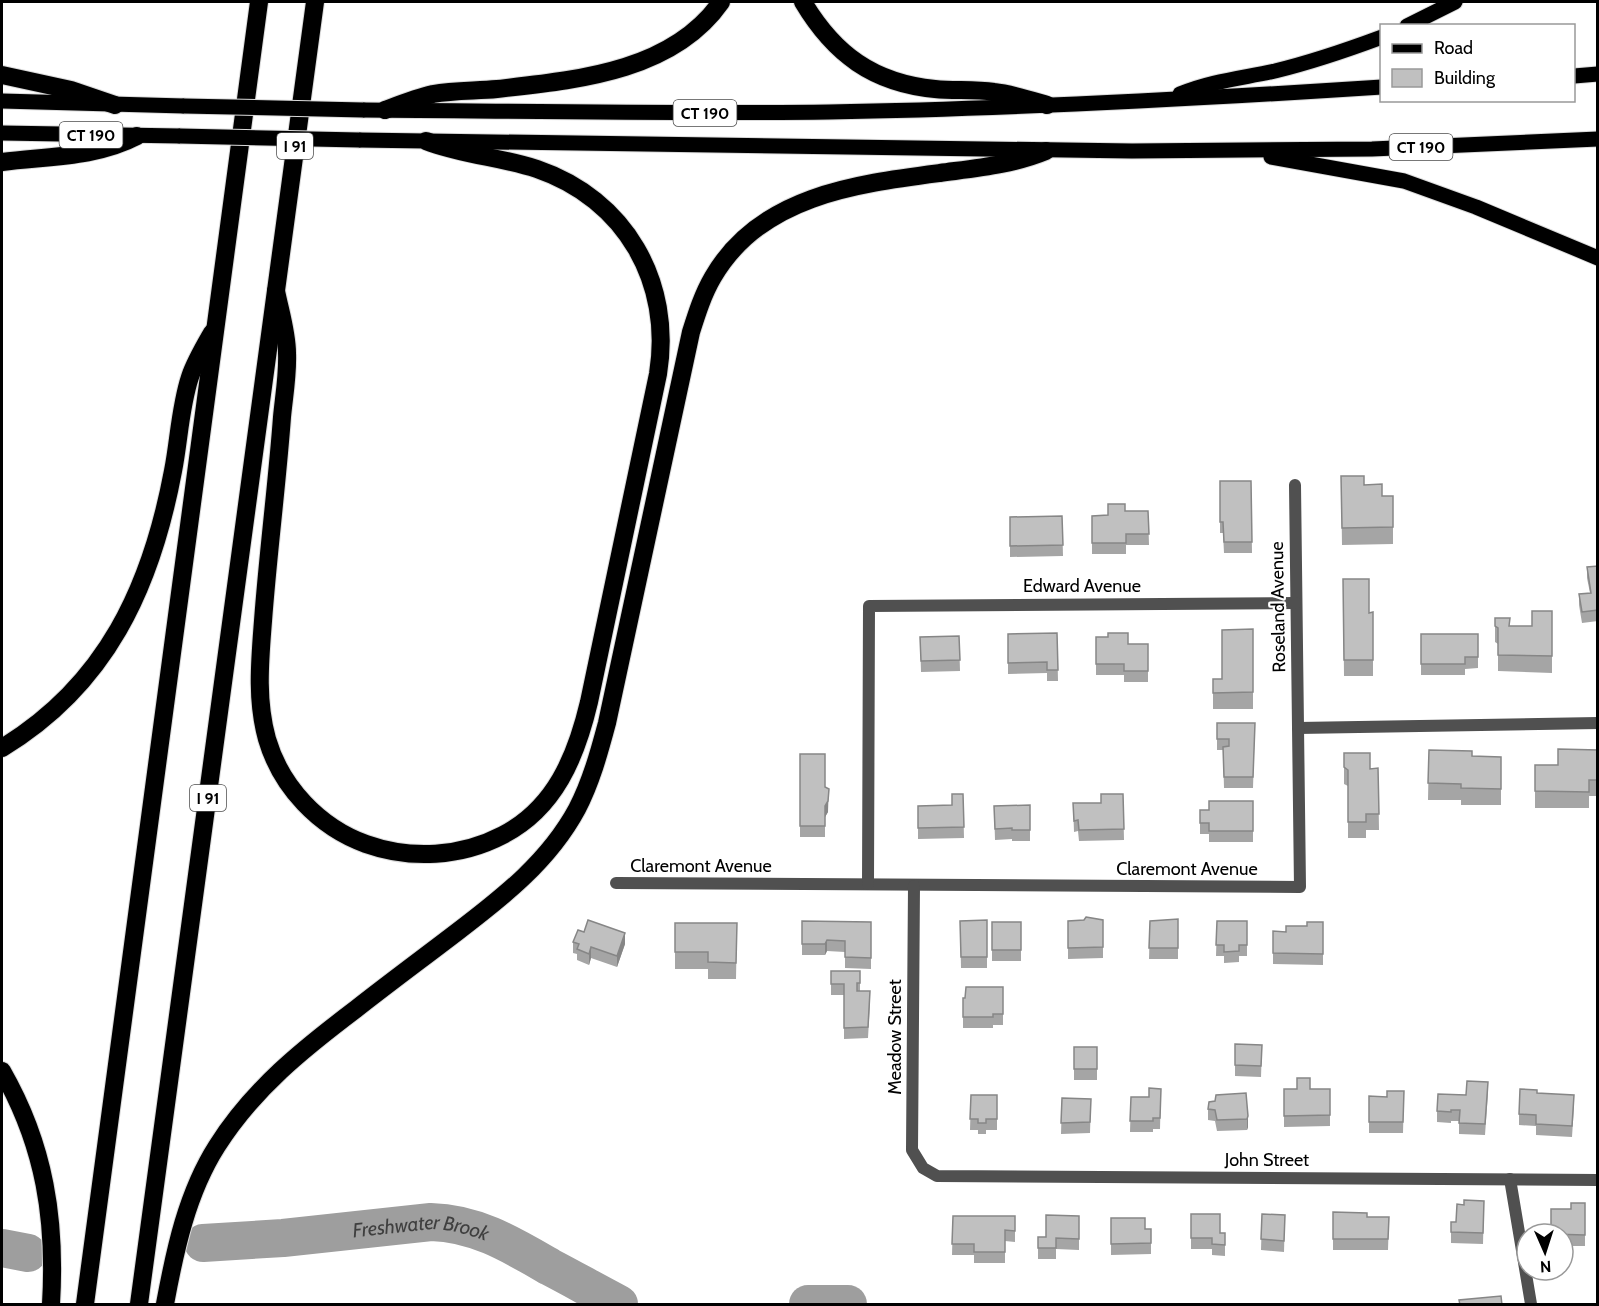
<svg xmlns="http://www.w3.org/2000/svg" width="1599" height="1306" font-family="Cabin,sans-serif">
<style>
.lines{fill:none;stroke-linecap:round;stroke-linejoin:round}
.river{stroke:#9e9e9e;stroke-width:38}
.primary-casing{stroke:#dbdbdb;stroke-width:17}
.motorway-casing{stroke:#dbdbdb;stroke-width:20}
.minor{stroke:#505050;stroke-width:12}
.primary{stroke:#000;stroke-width:15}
.motorway{stroke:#000;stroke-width:18}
.primary-bridge-casing{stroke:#dbdbdb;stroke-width:17;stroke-linecap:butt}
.primary-bridge{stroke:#000;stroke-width:15}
.wall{fill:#a5a5a5}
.shaded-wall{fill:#868686}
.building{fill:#c0c0c0;stroke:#868686;stroke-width:1.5}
.labels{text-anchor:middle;stroke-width:4.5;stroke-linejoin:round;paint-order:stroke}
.shield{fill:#fff;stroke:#4c4c4c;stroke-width:1.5}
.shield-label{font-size:16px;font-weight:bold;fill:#000}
.street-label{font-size:18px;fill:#000;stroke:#fff}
.water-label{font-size:20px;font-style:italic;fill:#3f3f3f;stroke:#fff}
</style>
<rect width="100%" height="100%" fill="#fff"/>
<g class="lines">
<!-- river -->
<g class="river">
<path id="s1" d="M203,1243L283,1238L431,1222C476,1223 512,1245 550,1267C573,1279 596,1292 619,1304"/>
<path d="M2,1248L28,1253"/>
<path d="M808,1304H848"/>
</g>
<!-- primary casing -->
<g class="primary-casing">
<g id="primary">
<path d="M1407,26L1455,2"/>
<path d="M1574,76L1598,74"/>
<path d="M1180,94C1211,81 1243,78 1275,71C1312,62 1347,50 1382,37"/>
<path d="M2,101L184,106"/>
<path d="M363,110C518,111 673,114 829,112C1013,109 1197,99 1382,87"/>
<path d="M2,133L180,136"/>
<path d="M359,140L1132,151L1372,149L1598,139"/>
<path d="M1271,157L1404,181L1476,207L1598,258"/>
</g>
</g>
<!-- motorway casing -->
<g class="motorway-casing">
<g id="motorway">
<path d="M803,2C834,54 873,83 935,89C954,91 974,89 994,92C1012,94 1030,100 1047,105"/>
<path d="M2,75L71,90L115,105"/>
<path d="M385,110C401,104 416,98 433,94C454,90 476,91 497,89C576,80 672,72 721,2"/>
<path d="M2,162C47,156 95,158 137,136"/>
<path d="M276,291C280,311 287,333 287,353C288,374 284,396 282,417C277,485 268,553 263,621C260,660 256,700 267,739C281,787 319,827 366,844C411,860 461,857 503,835C555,808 576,757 589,702L658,374C673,282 625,199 537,169C501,157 462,155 426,141"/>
<path d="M2,748C106,685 151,588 173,471C179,441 180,407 190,377C195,362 204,347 212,333"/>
<path d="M2,1071C45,1146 56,1220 51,1304"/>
<path d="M85,1304L259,2"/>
<path d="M139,1304L315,2"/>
<path d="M165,1304C175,1250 187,1193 217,1146C253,1089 303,1049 356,1009C389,983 423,958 457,932C503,897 549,861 577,809C591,782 599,753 607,723L691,332C697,313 703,294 713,277C760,196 855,184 940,173C977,168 1012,165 1046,151"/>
</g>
</g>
<!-- minor -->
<g class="minor">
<path d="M1298,728L1598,723"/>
<path d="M616,883L1300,887L1295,485"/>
<path d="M868,884L869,606L1295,603"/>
<path d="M914,886L912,1150L923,1168L937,1176L1598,1180"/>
<path d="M1510,1179L1531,1304"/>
</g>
<!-- primary -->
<use href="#primary" class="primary"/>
<!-- motorway -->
<use href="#motorway" class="motorway"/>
<!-- primary-bridge casing -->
<g class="primary-bridge-casing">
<g id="primary-bridge">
<path d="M184,106L363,110"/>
<path d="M180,136L359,140"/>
</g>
</g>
<!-- primary-bridge -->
<use href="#primary-bridge" class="primary-bridge"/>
</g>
<!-- wall -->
<g class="wall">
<path d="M1341,476L1364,485L1382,496H1393V544L1342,545Z"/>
<path d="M1220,481H1251L1252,553H1224L1223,533H1220Z"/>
<path d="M1125,511H1148L1149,545H1126V554H1092V516L1108,515Z"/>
<path d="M1062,516L1063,556L1010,557V517Z"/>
<path d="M1598,566V621L1582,623L1579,605V594L1590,593L1587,578V567Z"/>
<path d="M1343,579L1369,613L1373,612V676H1344Z"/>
<path d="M1552,611V673L1498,671V644L1495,642V618L1509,626H1532Z"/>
<path d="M1253,629V709H1213V679H1222Z"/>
<path d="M1057,633L1058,681H1047V673L1008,674V634Z"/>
<path d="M1421,634H1478V668L1465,669V675H1421Z"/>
<path d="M959,636L960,671L921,672L920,637Z"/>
<path d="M1096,637H1108L1128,644H1148V682H1124V675H1096Z"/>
<path d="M1217,723H1255L1253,788H1224L1223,750H1217Z"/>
<path d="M1429,750L1472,756L1501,757V805H1461V800H1428Z"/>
<path d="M1598,750V796H1589V808H1535V765H1558Z"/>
<path d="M1344,753L1370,769L1378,768L1379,830H1366V838H1348V786L1344,784Z"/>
<path d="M800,754L825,787L829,789L828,812L825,817V837H800Z"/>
<path d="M963,794L964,838L918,839V806L952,805Z"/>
<path d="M1123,794L1124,840L1079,841L1078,831L1074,832L1073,803H1101Z"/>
<path d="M1253,801V842H1209V834H1200V810H1209Z"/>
<path d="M1030,805V841H1012V839L995,840L994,806Z"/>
<path d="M1178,919V959H1149L1150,921Z"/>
<path d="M987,920V968H961L960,921Z"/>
<path d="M1103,920V958L1068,959V921Z"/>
<path d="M802,921L871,922V969L845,968V952L827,951L825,955H802Z"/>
<path d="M1217,921H1247V956H1239V962L1224,963V956H1216Z"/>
<rect x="992" y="922" width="29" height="39"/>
<path d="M1323,922V965L1273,964V953L1307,926Z"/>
<path d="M675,923H737L736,979H708V969H675Z"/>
<path d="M584,932L625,944L617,967L591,958L589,965L577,960V954L573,953V942Z"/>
<path d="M831,971H860V991L870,1002L868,1038L844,1039V995H831Z"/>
<path d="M1003,987V1025H993V1028H963V998H965Z"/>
<path d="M1235,1044L1262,1045L1261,1077L1235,1076Z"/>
<rect x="1074" y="1047" width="23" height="33"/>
<path d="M1161,1089L1160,1129H1153V1132H1130L1131,1097H1149Z"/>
<path d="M1284,1089H1330V1126L1284,1127Z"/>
<path d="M1404,1091L1403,1133H1369V1096L1387,1097Z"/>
<path d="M1246,1093L1248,1127L1247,1130L1217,1131L1215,1121L1208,1120V1109Z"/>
<path d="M1488,1093L1485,1135L1459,1134V1121H1451V1123L1437,1122V1111L1466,1095Z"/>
<path d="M1537,1093L1574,1106L1572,1137L1536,1135V1126L1519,1125V1114Z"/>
<path d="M971,1095H997V1130H986V1134H978V1130H970Z"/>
<path d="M1062,1098L1091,1099L1090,1133L1061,1134Z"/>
<path d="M1484,1201L1483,1244L1451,1243V1222H1456Z"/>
<path d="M1585,1203V1246H1563V1234L1571,1209Z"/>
<path d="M1333,1212L1367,1217H1389L1388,1250H1333Z"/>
<path d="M1191,1214L1220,1233H1225V1256L1212,1255V1249H1191Z"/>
<path d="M1262,1214L1285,1215L1284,1252L1261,1250Z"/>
<path d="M953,1216H1015V1242L1005,1241V1263H974V1255H952Z"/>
<path d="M1079,1216V1250L1056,1249V1259H1038V1237H1046Z"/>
<path d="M1111,1218L1145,1229H1151V1254L1111,1255Z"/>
</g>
<!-- shaded-wall -->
<g class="shaded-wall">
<path d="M828,801V812L825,817V806Z"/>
<path d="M625,933V944L617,967V956Z"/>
<path d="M827,940V951L825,955V944Z"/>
<path d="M591,947V958L589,965V954Z"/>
<path d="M1248,1116V1127L1247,1130V1119Z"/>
</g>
<!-- building -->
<g class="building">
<path d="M1341,476H1364V485L1382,484V496H1393V527L1342,528Z"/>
<path d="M1220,481H1251L1252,542H1224L1223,522H1220Z"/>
<path d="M1108,504H1125V511H1148L1149,534H1126V543H1092V516L1108,515Z"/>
<path d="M1062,516L1063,545L1010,546V517Z"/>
<path d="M1598,566V610L1582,612L1579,594L1591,593L1587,567Z"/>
<path d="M1343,579H1369V613L1373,612V660H1344Z"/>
<path d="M1532,611H1552V656L1498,655V628L1495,626V618H1510L1509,626H1532Z"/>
<path d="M1253,629V692L1213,693V679H1222V630Z"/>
<path d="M1057,633L1058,670H1047V662L1008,663V634Z"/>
<path d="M1108,633H1128V644H1148V671H1124V664H1096V637H1108Z"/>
<path d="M1421,634H1478V657H1465V664H1421Z"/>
<path d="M959,636L960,660L921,661L920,637Z"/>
<path d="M1217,723H1255L1253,777H1224L1223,747L1229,746V739H1217Z"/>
<path d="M1558,749L1598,750V780H1589V792L1535,791V765H1558Z"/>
<path d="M1429,750L1472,751V756L1501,757V789L1461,788V784L1428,783Z"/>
<path d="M1344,753H1370V769L1378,768L1379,814H1366V822H1348V770L1344,767Z"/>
<path d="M800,754H825V787L829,789L828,801L825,806V826H800Z"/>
<path d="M952,794H963L964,827L918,828V806L952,805Z"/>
<path d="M1101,794H1123L1124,829L1079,830L1078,820L1074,821L1073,803H1101Z"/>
<path d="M1209,801H1253V831H1209V823H1200V810H1209Z"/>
<path d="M1030,805V830H1012V828L995,829L994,806Z"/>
<path d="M1086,917L1103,920V947L1068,948V921L1084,920Z"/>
<path d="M1178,919V948H1149L1150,921Z"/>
<path d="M588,920L625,933L617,956L591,947L589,954L577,949L579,944L573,942L578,930L584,932Z"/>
<path d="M987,920V957H961L960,921Z"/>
<path d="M802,921L871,922V958L845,957V941L827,940L825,944H802Z"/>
<path d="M1217,921H1247V945H1239V951L1224,952V945H1216Z"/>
<rect x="992" y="922" width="29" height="28"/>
<path d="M1307,922H1323V954L1273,953V931L1286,932V926H1307Z"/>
<path d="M675,923H737L736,963L708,962V952H675Z"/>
<path d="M831,971H860V983H857V991H870L868,1027L844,1028V984H831Z"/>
<path d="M966,987H1003V1014H993V1017H963V998H965Z"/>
<path d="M1235,1044L1262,1045L1261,1066L1235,1065Z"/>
<rect x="1074" y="1047" width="23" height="22"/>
<path d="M1297,1078H1310V1089H1330V1115L1284,1116V1089H1297Z"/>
<path d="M1467,1081L1488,1082L1485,1124L1459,1123L1460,1110H1451V1112L1437,1111L1438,1094L1466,1095Z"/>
<path d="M1149,1088L1161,1089L1160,1118H1153V1121H1130L1131,1097H1149Z"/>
<path d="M1520,1089L1537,1090V1093L1574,1095L1572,1126L1536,1124V1115L1519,1114Z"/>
<path d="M1387,1091H1404L1403,1122H1369V1096L1387,1097Z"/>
<path d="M1246,1093L1248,1116L1247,1119L1217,1120L1215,1110L1208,1109L1209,1102L1215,1101L1216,1095Z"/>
<path d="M971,1095H997V1119H986V1123H978V1119H970Z"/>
<path d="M1062,1098L1091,1099L1090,1122L1061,1123Z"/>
<path d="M1464,1200L1484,1201L1483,1233L1451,1232V1222H1456L1457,1204L1464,1205Z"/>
<path d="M1571,1203H1585V1235L1551,1234V1209H1571Z"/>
<path d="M1333,1212L1367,1213V1217H1389L1388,1239H1333Z"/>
<path d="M1191,1214H1220V1233H1225V1245L1212,1244V1238H1191Z"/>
<path d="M1262,1214L1285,1215L1284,1241L1261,1239Z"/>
<path d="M1046,1215L1079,1216V1239L1056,1238V1248H1038V1237H1046Z"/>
<path d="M953,1216H1015V1231L1005,1230V1252H974V1244H952Z"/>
<path d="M1111,1218H1145V1229H1151V1243L1111,1244Z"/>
<path d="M1501,1296L1502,1305H1460L1459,1300Z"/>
</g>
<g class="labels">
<!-- shield labels -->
<g class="shield">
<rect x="673.5" y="100" width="63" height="26" rx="4.5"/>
<rect x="59.5" y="122" width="63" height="26" rx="4.5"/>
<rect x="277" y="133" width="36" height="26" rx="4.5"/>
<rect x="1389.5" y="134" width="63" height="26" rx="4.5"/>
<rect x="190" y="785" width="36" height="26" rx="4.5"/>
</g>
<g class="shield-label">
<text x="705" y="119">CT 190</text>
<text x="91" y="141">CT 190</text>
<text x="295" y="152">I 91</text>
<text x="1421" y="153">CT 190</text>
<text x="208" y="804">I 91</text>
</g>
<!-- street labels -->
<g class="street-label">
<text x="1082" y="592">Edward Avenue</text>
<text transform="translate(1278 607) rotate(-91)" y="6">Roseland Avenue</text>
<text x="701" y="872">Claremont Avenue</text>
<text x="1187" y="875">Claremont Avenue</text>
<text transform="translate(895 1037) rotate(-90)" y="6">Meadow Street</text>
<text x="1267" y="1166">John Street</text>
</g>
<!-- water labels -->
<g class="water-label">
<text dy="7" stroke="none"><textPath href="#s1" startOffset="219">Freshwater Brook</textPath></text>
</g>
</g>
<!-- border -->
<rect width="1599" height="1306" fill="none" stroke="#000000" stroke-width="6"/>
<!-- legend -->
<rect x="1380" y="24" width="195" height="78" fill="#ffffff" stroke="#999999" stroke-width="1.5"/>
<rect x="1392" y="44" width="30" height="9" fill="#000000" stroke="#999999" stroke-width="1.5"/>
<text x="1434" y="54" font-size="18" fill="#000000">Road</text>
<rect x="1392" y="69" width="30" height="18" fill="#c0c0c0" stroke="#999999" stroke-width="1.5"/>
<text x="1434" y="84" font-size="18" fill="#000000">Building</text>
<!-- north arrow -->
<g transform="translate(1545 1252) rotate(177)"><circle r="28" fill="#ffffff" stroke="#999999" stroke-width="1.5"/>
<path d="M0-4.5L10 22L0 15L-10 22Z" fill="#000000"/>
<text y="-9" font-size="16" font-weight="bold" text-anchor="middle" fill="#000000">N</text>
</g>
</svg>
